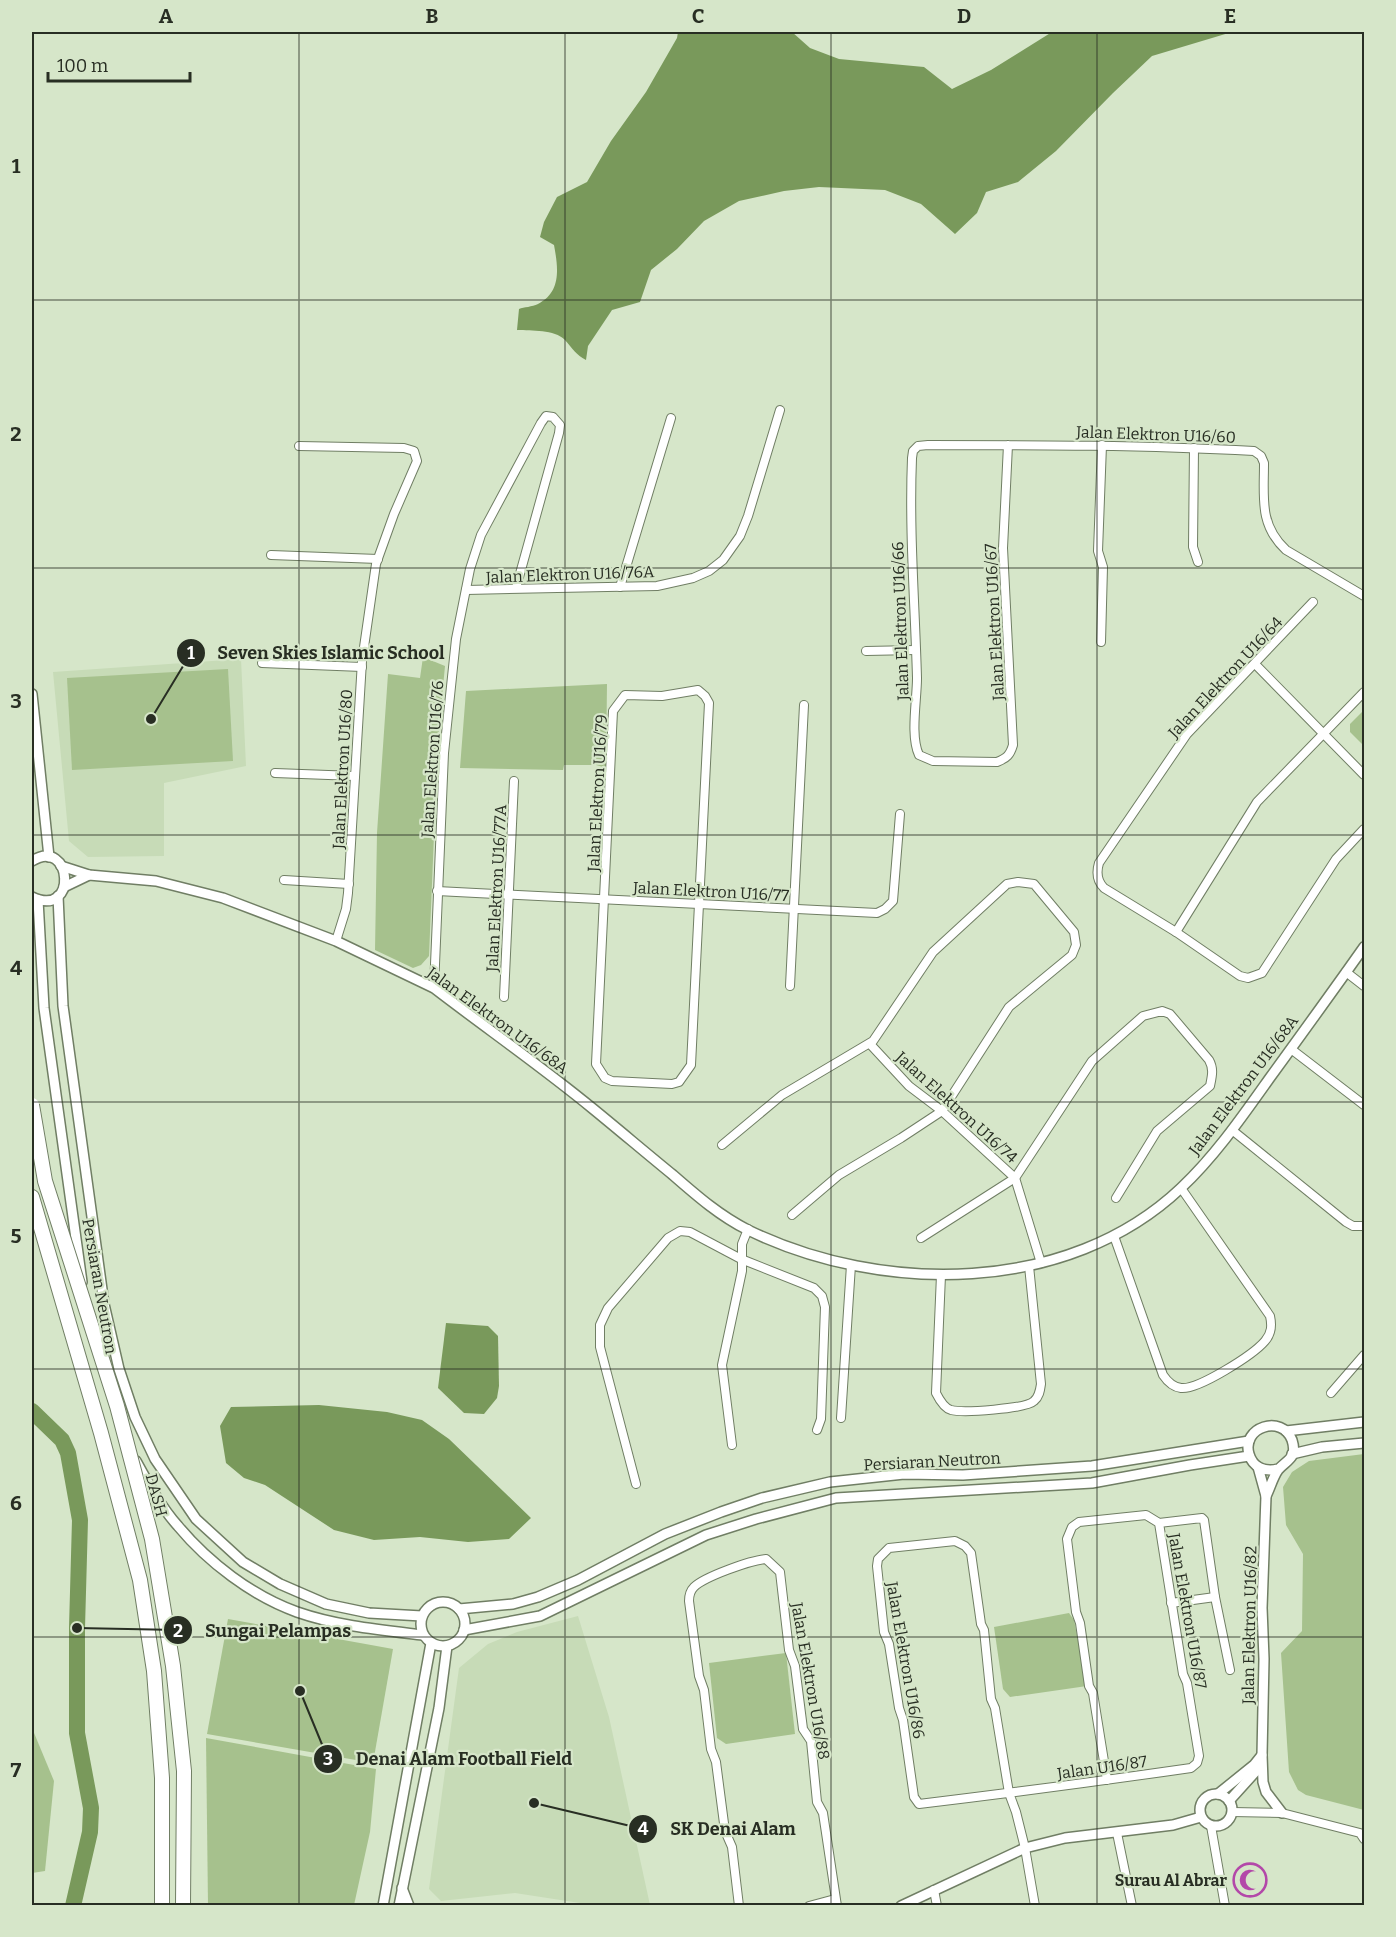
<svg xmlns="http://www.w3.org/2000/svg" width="1396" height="1937" font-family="Bitter,serif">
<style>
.built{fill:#c7dbb7}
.green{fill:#a6c18d}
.water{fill:#79995b}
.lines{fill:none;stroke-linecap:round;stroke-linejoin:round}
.river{stroke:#79995b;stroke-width:16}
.minor-casing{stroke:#707e64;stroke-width:10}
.tertiary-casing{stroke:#707e64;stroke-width:12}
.motorway-casing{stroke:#707e64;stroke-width:16}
.minor{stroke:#fff;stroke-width:8}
.tertiary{stroke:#fff;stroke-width:9}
.motorway{stroke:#fff;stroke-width:14}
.motorway-bridge-casing{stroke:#707e64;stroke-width:16;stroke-linecap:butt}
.motorway-bridge{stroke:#fff;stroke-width:14}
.grid{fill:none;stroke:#282e23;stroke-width:1.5;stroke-opacity:0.55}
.labels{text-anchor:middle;stroke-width:4.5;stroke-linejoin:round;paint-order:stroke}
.street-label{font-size:16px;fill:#282e23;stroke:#d6e6c9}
.poi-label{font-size:16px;font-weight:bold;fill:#282e23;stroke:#d6e6c9;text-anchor:end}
.leader{fill:none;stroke:#282e23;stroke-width:2}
.callout-dot{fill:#282e23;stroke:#d6e6c9;stroke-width:2}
.mark-label{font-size:18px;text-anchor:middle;font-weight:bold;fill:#fff}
.callout-label{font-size:18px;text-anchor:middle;font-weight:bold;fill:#282e23;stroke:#d6e6c9;stroke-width:4.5;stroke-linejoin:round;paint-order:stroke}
.neatline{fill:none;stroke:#282e23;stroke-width:2}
.grid-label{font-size:20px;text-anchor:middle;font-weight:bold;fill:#282e23}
</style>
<rect width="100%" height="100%" fill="#d6e6c9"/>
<!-- built -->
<g class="built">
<path d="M241,659L246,766L164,783V856L88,857L69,841L53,672Z"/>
<path d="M578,1616L609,1717L650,1905H593L515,1893L441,1901L429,1889L459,1668L488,1644L517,1632Z"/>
</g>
<!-- green -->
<g class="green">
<path d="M423,657L445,666L438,739L429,956L421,965L413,968L375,950L377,833L388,674L420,678Z"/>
<path d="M228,669L233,761L72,770L67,678Z"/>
<path d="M607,684L606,768L596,765H564L563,770L460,768L466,691Z"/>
<path d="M1364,710V746L1350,732V724Z"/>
<path d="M1364,1454V1810L1306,1795L1298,1790L1289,1772L1281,1653L1302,1631L1303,1554L1286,1525L1283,1487L1292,1472L1309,1461Z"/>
<path d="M1069,1613L1074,1620L1087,1686L1010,1697L1003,1689L994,1627Z"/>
<path d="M228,1619L393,1649L373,1763L207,1734Z"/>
<path d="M786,1653L795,1734L726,1744L717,1738L709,1663Z"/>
<path d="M32,1728L54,1781L45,1871L32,1873Z"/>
<path d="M206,1738L376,1769L370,1832L354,1905H208Z"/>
</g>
<!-- water -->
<g class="water">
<path d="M678,32H792L810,48L839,59L924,67L952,89L991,70L1052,32H1232L1152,56L1113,93L1056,151L1018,182L986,192L977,213L955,234L921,204L885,190L819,187L784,191L739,201L704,221L677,249L651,270L640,302L612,310L588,346L586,360C576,355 573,349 565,340C554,329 532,331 517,330L519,309C524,307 532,307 538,304C562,292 558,267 554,245L540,237L544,222L557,197L587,182L611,141L646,92L677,38Z"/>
<path d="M446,1323L488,1326L498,1336L499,1386L497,1398L484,1414L464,1413L438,1388Z"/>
<path d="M319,1405L387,1412L422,1420L449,1439L531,1518L509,1539L468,1542L420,1537L374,1540L334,1530L265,1485L244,1478L226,1463L220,1426L231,1407Z"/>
</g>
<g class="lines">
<!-- river -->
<path class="river" d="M32,1411L62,1440L68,1453L80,1520L77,1628V1733L91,1808L90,1832L73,1906"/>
<!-- minor casing -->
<g class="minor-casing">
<g id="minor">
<path d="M1008,445L1003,548L1013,745C1010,755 1007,758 997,762L933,761L919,755C910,736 917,700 917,678C915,604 909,531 912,458L913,451L918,446L928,445C1037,445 1145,445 1254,451L1261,456L1264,463C1264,498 1259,525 1286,550L1364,596"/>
<path d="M299,446L404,448L414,451L417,461L394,514L376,564L362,661L348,893L346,909L336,941"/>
<path d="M1194,448L1193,547L1198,562"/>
<path d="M271,555L378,559"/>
<path d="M620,587L671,418"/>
<path d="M466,590L657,586L693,578L709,571L723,560L740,536L748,516L780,410"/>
<path d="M1313,602L1187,734L1099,863C1096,873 1097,881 1104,888L1176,932L1240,976L1248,978L1262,973L1336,859L1364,829"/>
<path d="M1101,642L1103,567L1098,551L1102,445"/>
<path d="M866,651L915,650"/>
<path d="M262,663L362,667"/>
<path d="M1255,664L1364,775"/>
<path d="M698,690L705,696L709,703L691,1065L679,1082L672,1084L612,1081L605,1078L596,1064L613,711L625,695L662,696Z"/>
<path d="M275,773L355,776"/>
<path d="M284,880L349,884"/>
<path d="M437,891L877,913L885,909L893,901L900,814"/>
<path d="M1176,932L1257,802L1364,692"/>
<path d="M1346,972L1364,986"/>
<path d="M790,986L804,705"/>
<path d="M434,988L444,753L456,639L470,569L481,535L541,423L546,416L553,417L560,425L559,433L516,588"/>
<path d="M504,997L514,781"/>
<path d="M870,1044L909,1086L942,1111L1015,1178L1041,1263"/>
<path d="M1291,1049L1364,1105"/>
<path d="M1232,1130L1346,1222L1353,1226H1364"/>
<path d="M722,1145L782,1095L873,1041L933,952L1007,884L1018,882L1034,884L1074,932L1076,945L1072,955L1009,1007L942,1111L901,1138L839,1175L792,1215"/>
<path d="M1114,1236L1163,1375C1167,1381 1173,1387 1181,1388C1198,1390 1253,1355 1265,1341C1272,1333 1272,1325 1270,1316L1181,1188"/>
<path d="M921,1238L1015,1178L1092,1061L1143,1016L1162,1011L1170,1014L1209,1060C1214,1069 1212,1076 1210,1086L1157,1131L1116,1198"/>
<path d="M941,1275L936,1393C939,1399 944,1408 951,1410C963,1413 1026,1409 1034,1401C1039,1397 1040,1391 1041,1384L1029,1266"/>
<path d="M1331,1393L1364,1355"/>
<path d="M841,1418L851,1265"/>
<path d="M732,1445L722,1365L742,1271V1244L748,1229"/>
<path d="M636,1484L600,1347V1325L608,1308L668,1238L680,1231L690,1232L741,1259L814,1288L822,1296L825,1307L821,1419L817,1430"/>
<path d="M1159,1523L1202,1518L1204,1520L1215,1597L1230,1670"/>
<path d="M1171,1603L1215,1597"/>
<path d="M1232,1812L1282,1813L1360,1833L1364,1839"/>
<path d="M1211,1826L1225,1906"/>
<path d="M1117,1833L1132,1906"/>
<path d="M934,1890L937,1906"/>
<path d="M739,1906L732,1847L725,1831L716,1762L711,1749L704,1690L699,1676L689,1601C689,1596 690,1591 694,1587C704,1577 751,1560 766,1559L780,1572L789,1650L795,1666L803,1729L811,1741L817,1802L823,1813L837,1906"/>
<path d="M809,1906L835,1899"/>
<path d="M1035,1906L1025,1848L1016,1812L1009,1793L995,1708L991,1699L984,1630L981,1624L971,1553L965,1546L955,1541L889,1548L878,1559L877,1566L884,1632L889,1644L899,1708L903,1720L914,1797L919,1804C1010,1793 1101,1781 1191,1768L1197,1763L1199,1756L1187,1683L1183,1674L1159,1523L1146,1515L1079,1522L1072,1527L1067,1539L1076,1612L1080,1623L1089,1686L1093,1693L1107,1780"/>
</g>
</g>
<!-- tertiary casing -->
<g class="tertiary-casing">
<g id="tertiary">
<path d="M32,694L49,857"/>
<path d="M32,861C72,836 79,919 32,897"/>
<path d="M61,866L89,875L156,881L223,898L336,941L434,988C486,1028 541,1066 592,1108C619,1130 646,1153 673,1175C697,1196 720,1216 748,1230C882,1295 1068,1295 1181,1188C1215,1156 1242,1117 1269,1079C1301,1035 1333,991 1364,947"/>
<path d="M64,887L89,875"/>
<path d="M58,896L63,1006L104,1304L119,1369L135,1417L155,1459L196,1519L243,1562L280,1584L326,1604L369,1613L422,1616"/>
<path d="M38,900L44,1008L82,1282"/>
<path d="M1286,1431L1364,1422"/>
<path d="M1292,1454L1322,1447L1364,1443"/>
<path d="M136,1461C148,1483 161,1507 178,1526C208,1562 252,1596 297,1612C337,1626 381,1630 423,1635"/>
<path d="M1258,1467L1266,1496L1262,1608L1264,1659L1262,1755L1263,1782L1266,1792L1282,1813"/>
<path d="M1266,1496C1270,1488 1273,1477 1278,1470C1286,1460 1298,1459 1292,1440C1282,1414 1241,1427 1249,1454C1253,1468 1265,1472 1278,1469"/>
<circle cx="443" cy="1624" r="22"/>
<path d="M459,1609L513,1604L538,1597L578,1580L665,1534L721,1512L762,1498L830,1482L904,1474L963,1475L1092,1466L1249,1441"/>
<path d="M464,1630L540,1616L706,1535L756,1519L836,1498L1092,1483L1190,1465L1249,1456"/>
<circle cx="1216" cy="1810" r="16"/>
<path d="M1218,1794L1254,1765L1262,1755"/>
<path d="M1229,1801L1257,1770L1260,1763"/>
<path d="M402,1888L409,1906"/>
<path d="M383,1906L431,1643"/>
<path d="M399,1906L439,1708L447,1646"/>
<path d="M901,1906L1025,1848L1065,1838L1173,1825L1201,1817"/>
</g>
</g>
<!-- motorway casing -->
<g class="motorway-casing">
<path id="motorway" d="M32,1197L101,1433L140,1580L154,1671L162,1778V1906"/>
</g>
<!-- minor -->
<use href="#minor" class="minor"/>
<!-- tertiary -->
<use href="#tertiary" class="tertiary"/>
<!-- motorway -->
<use href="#motorway" class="motorway"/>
<!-- motorway-bridge casing -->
<g class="motorway-bridge-casing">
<path id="motorway-bridge" d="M32,1105L45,1181L117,1406L152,1539L173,1666L184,1771L183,1906"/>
</g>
<!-- motorway-bridge -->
<use href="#motorway-bridge" class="motorway-bridge"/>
</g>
<!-- grid -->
<path class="grid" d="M299,32V1906M565,32V1906M831,32V1906M1097,32V1906M32,300H1364M32,568H1364M32,835H1364M32,1102H1364M32,1369H1364M32,1637H1364"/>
<!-- icons -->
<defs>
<g id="mosque-ring" transform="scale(1.725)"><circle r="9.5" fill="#d6e6c9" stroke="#b348a9" stroke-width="1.5"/><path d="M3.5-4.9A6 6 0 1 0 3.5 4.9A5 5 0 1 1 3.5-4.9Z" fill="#b348a9"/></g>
</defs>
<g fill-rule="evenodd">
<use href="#mosque-ring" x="1250" y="1880"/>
</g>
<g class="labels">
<!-- street labels -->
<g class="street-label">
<text transform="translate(1156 434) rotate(2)" y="6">Jalan Elektron U16/60</text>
<text transform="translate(570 574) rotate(-2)" y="6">Jalan Elektron U16/76A</text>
<text transform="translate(900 621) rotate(-92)" y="6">Jalan Elektron U16/66</text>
<text transform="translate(994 622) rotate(-93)" y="6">Jalan Elektron U16/67</text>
<text transform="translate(1225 677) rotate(-47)" y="6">Jalan Elektron U16/64</text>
<text transform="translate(432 759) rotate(-86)" y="6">Jalan Elektron U16/76</text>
<text transform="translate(342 769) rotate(-87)" y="6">Jalan Elektron U16/80</text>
<text transform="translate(597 793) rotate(-87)" y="6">Jalan Elektron U16/79</text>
<text transform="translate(496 888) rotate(-87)" y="6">Jalan Elektron U16/77A</text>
<text transform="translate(711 891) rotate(3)" y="6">Jalan Elektron U16/77</text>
<text transform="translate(498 1020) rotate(36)" y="6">Jalan Elektron U16/68A</text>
<text transform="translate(1243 1085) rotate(-53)" y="6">Jalan Elektron U16/68A</text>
<text transform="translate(957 1107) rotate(42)" y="6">Jalan Elektron U16/74</text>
<text transform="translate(100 1286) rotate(80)" y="6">Persiaran Neutron</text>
<text transform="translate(932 1461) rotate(-3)" y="6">Persiaran Neutron</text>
<text transform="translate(157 1495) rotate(75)" y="6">DASH</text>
<text transform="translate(1188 1611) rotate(80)" y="6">Jalan Elektron U16/87</text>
<text transform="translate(1249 1625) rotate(-89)" y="6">Jalan Elektron U16/82</text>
<text transform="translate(906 1660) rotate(80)" y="6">Jalan Elektron U16/86</text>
<text transform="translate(811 1681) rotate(80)" y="6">Jalan Elektron U16/88</text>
<text transform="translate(1102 1767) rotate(-8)" y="6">Jalan U16/87</text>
</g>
<!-- poi labels -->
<g class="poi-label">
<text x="1227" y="1886">Surau Al Abrar</text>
</g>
</g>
<!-- callouts -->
<path class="leader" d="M151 719L191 653M77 1628L178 1630M300 1691L328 1759M534 1803L643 1829"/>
<g class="callout-dot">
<circle cx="151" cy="719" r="6"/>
<circle cx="77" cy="1628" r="6"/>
<circle cx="300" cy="1691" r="6"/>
<circle cx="534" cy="1803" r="6"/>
<circle cx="191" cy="653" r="15"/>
<circle cx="178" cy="1630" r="15"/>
<circle cx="328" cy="1759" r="15"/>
<circle cx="643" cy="1829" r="15"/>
</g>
<g class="mark-label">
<text x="191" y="659">1</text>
<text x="178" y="1637">2</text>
<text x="328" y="1765">3</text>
<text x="643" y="1835">4</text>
</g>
<g class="callout-label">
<text x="331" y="659">Seven Skies Islamic School</text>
<text x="278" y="1637">Sungai Pelampas</text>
<text x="464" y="1765">Denai Alam Football Field</text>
<text x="733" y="1835">SK Denai Alam</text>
</g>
<!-- border -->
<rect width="1396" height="1937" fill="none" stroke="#d6e6c9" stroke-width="66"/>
<!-- scale -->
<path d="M48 72v9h142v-9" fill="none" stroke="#282e23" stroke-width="3"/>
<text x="57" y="72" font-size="18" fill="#282e23" stroke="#d6e6c9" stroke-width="4.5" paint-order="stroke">100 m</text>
<rect x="33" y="33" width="1330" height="1871" class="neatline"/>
<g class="grid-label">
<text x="166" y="23">A</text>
<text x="432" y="23">B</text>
<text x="698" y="23">C</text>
<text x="964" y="23">D</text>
<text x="1230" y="23">E</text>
<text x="16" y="173">1</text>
<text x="16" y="441">2</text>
<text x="16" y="708">3</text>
<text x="16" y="975">4</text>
<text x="16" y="1243">5</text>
<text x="16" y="1510">6</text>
<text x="16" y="1777">7</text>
</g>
</svg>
